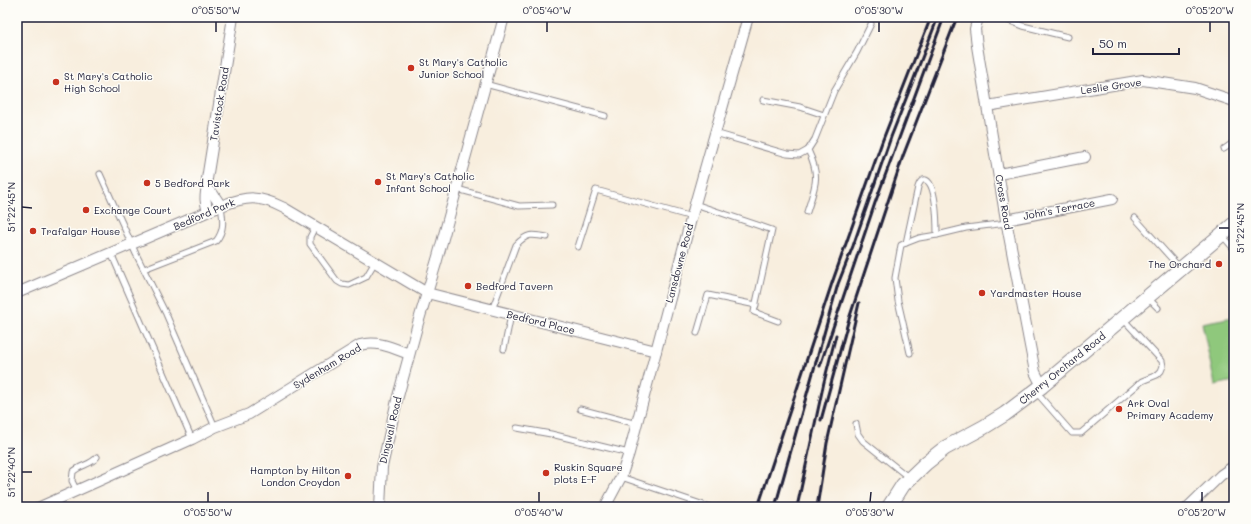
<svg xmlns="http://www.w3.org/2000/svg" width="1251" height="524" font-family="Mali,sans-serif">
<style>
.green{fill:#8fc87c;stroke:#58755c}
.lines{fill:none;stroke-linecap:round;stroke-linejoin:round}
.lane-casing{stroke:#8d888c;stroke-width:7}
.street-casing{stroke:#8d888c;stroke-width:12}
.secondary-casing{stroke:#8d888c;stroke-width:16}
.lane{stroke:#fff;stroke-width:5}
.street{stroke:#fff;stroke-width:10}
.secondary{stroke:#fff;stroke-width:14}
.rail{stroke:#22223b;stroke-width:3}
.ticks{fill:none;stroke:#22223b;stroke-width:1.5}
.poi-dot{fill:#c8321e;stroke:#fdfcf7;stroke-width:1.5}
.labels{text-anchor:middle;stroke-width:3;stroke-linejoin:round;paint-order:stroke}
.poi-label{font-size:10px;fill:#22223b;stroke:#fdfcf7;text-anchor:start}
.street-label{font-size:10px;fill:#22223b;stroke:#fdfcf7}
.neatline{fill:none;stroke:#22223b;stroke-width:1.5}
.ticks-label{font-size:10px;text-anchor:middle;fill:#22223b}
</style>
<rect width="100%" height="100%" fill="#fdfcf7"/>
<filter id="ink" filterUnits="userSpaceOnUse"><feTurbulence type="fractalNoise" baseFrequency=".025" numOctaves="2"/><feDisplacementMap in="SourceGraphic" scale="8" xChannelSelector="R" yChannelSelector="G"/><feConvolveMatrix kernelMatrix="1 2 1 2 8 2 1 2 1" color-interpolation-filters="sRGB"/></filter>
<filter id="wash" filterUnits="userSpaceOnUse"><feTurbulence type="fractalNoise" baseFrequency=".012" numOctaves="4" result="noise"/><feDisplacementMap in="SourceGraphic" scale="16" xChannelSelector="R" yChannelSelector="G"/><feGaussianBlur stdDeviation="0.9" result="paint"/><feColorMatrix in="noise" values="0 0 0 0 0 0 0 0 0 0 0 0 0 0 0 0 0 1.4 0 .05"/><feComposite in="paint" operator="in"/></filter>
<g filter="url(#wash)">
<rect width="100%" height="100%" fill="#f8eede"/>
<!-- green -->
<path class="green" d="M1233,317L1234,322V381L1215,385L1202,323Z"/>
</g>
<g filter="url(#ink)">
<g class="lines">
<!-- lane casing -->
<g class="lane-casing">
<g id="lane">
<path d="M1000,17L1023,26L1068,37"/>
<path d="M485,84L605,116"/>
<path d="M763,100L800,107L824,115"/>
<path d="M715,133L787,154L799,155L808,150L815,139L834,91L857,52L871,24"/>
<path d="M1224,149L1234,142"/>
<path d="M100,174L136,254L166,314L215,427"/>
<path d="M457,189L519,206L552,205"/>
<path d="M695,204L772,230L754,312L778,321"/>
<path d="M807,212C815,186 821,177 808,150"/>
<path d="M1135,218L1180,268"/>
<path d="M315,227L310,237V244L337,281L342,284L349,285L366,277L375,262"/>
<path d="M1222,235L1234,249"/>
<path d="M906,243L918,187C919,184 920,181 923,180C937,177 937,227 937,235"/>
<path d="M578,247L596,190L692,217"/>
<path d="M111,253L192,439"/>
<path d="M144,269L216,241C225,230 223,219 221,206"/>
<path d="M1148,298L1158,308"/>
<path d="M492,310L516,245C527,233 532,234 547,237"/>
<path d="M697,333L708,295L756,305"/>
<path d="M504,349L511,315"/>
<path d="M910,353L898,301L895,278L901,245L919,238L937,235L966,228L1007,223"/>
<path d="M1036,392L1072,433H1081L1142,381L1157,375L1161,371L1163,366L1162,361L1123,319"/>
<path d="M580,409L637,424"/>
<path d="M856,424L858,434L863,441L908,477"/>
<path d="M517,428L551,434L629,453"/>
<path d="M621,477L710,507"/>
<path d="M77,491L72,481L73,472C80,465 91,465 97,457"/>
</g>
</g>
<!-- street casing -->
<g class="street-casing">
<g id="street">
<path d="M978,17L975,29L977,46L1006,220L1035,372L1042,386"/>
<path d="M987,106L1143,80L1195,88L1234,101"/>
<path d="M999,174L1085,157"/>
<path d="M207,190L213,194L221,206"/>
<path d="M208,211C203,197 207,193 207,179L233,17"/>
<path d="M1006,220L1112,199"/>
<path d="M17,293L221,206C247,196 259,195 284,208L427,293L656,351"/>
<path d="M40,507L192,439L215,427L249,414L360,345C378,340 393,348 409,354"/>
<path d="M380,507L382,467L397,400L418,323L437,260L504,17"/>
<path d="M605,507L621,477L629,453L695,204L748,17"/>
<path d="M1188,507L1221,475L1234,466"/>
</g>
</g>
<!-- secondary casing -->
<g class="secondary-casing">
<path id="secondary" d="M889,507L903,485L926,463L945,448L984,427L1005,414L1042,386L1234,224"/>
</g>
<!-- lane -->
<use href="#lane" class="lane"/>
<!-- street -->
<use href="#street" class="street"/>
<!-- secondary -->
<use href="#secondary" class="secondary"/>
<!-- rail -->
<g class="rail">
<path d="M820,366L875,203L944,17"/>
<path d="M821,420L848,322L903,156L957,17"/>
<path d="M758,507L832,283L882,142L931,17"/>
<path d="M775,507L838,284L853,246L891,137L938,17"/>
<path d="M797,507L824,382L836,335"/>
<path d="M817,507L827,443L859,303"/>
</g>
</g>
</g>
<!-- ticks -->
<path class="ticks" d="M216,32V22M547,32V22M879,32V22M1210,32V22M22,207L32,208M1219,228H1229M22,472H32M208,502V492M539,502V492M870,502L871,492M1202,502V492"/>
<!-- markers -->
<g class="poi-dot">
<circle cx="411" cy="68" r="4"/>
<circle cx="56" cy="82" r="4"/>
<circle cx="378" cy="182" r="4"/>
<circle cx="147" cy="183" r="4"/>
<circle cx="86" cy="210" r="4"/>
<circle cx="33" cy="231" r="4"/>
<circle cx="1219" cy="264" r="4"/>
<circle cx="468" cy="286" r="4"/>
<circle cx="982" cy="293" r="4"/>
<circle cx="1119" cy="409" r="4"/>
<circle cx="546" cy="473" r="4"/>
<circle cx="348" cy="476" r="4"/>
</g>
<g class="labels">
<!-- poi labels -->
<g class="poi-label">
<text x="419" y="66">St Mary's Catholic<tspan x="419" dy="12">Junior School</tspan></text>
<text x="64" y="80">St Mary's Catholic<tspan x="64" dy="12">High School</tspan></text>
<text x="386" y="180">St Mary's Catholic<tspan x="386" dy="12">Infant School</tspan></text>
<text x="155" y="187">5 Bedford Park</text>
<text x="94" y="214">Exchange Court</text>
<text x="41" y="235">Trafalgar House</text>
<text x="1211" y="268" text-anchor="end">The Orchard</text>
<text x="476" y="290">Bedford Tavern</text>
<text x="990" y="297">Yardmaster House</text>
<text x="1127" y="407">Ark Oval<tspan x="1127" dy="12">Primary Academy</tspan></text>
<text x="554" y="471">Ruskin Square<tspan x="554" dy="12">plots E-F</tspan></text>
<text x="340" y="474" text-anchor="end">Hampton by Hilton<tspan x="340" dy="12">London Croydon</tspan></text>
</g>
<!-- street labels -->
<g class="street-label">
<text transform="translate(1111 86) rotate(-8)" y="4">Leslie Grove</text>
<text transform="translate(219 104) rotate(-81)" y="4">Tavistock Road</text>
<text transform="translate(1004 202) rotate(80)" y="4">Cross Road</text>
<text transform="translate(1059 209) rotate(-11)" y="4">John's Terrace</text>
<text transform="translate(204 214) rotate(-23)" y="4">Bedford Park</text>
<text transform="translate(679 263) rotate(-75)" y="4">Lansdowne Road</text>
<text transform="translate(541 322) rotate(14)" y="4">Bedford Place</text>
<text transform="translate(327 366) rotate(-31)" y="4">Sydenham Road</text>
<text transform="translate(1062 368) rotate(-39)" y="4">Cherry Orchard Road</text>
<text transform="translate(390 430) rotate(-77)" y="4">Dingwall Road</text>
</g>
</g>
<!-- margin -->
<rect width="1251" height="524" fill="none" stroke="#fdfcf7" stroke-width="44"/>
<!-- scale -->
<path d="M1093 48v6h86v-6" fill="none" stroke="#22223b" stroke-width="2"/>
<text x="1099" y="48" font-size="12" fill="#22223b" stroke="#fdfcf7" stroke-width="3" paint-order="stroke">50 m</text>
<rect x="22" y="22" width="1207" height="480" class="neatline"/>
<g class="ticks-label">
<text x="216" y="14">0°05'50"W</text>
<text x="547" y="14">0°05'40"W</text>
<text x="879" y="14">0°05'30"W</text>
<text x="1210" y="14">0°05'20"W</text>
<text transform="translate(11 207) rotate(-90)" y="4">51°22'45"N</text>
<text transform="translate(1240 228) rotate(-90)" y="4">51°22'45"N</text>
<text transform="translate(11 472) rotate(-90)" y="4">51°22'40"N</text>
<text x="208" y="516">0°05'50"W</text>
<text x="539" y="516">0°05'40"W</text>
<text x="870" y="516">0°05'30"W</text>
<text x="1202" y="516">0°05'20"W</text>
</g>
</svg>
